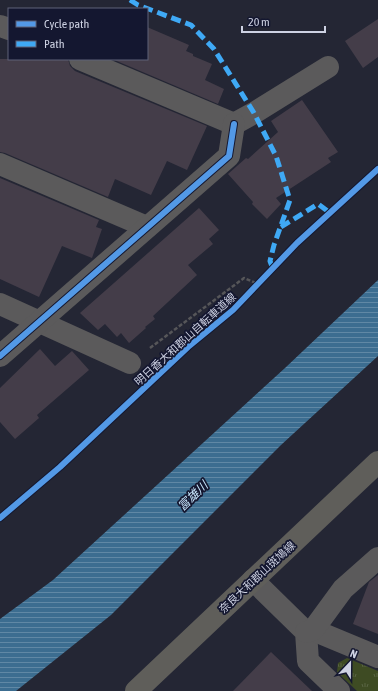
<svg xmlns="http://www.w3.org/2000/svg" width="378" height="691" font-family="'Asap Condensed','Noto Sans JP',sans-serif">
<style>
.park{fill:url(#park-tufts)}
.water{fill:url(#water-rules)}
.building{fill:#443d49}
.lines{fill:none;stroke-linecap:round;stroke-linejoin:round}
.path{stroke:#565659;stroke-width:2.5;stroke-dasharray:4 2;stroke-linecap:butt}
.minor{stroke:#5b5a5b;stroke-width:22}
.major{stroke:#5f5e5a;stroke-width:22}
.quiet{stroke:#3fa9f5;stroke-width:5;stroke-dasharray:10 5;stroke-linecap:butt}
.cycleway-casing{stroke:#141730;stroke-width:8}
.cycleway{stroke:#5399e6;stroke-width:6}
.labels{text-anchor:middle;stroke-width:3.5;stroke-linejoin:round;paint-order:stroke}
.street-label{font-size:11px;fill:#ced2e3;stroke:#141730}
.water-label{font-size:12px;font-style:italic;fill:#c7e6fc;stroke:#141730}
</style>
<defs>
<pattern id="park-tufts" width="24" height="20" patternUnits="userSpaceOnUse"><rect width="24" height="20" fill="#3e4b23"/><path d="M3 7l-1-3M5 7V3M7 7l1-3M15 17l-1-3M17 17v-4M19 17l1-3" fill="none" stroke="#596443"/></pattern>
<pattern id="water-rules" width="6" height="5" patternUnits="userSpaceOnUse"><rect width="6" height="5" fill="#3c6d90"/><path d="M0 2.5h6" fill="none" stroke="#6088a5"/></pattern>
</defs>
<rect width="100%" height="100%" fill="#242634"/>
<!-- park -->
<path class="park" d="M347,658L378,671V691H357L337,672L338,663Z"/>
<!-- water -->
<path class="water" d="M378,280V356L281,445L111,615L16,691H0V619L53,580L285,368Z"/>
<!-- building -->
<g class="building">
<path d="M378,19V57L363,68L345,41Z"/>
<path d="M147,27L189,45L186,51L193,54V56L212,64L205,80L224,89L218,104L112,59H147Z"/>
<path d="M0,59H68L70,66L75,71L207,126L187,170L167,161L151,195L115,179L108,197L5,153L0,152Z"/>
<path d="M302,100L338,152L328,158L331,162L276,198L281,204L267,219L252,204L253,202L228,174L246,158L248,159L278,132L271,121Z"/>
<path d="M0,178L99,220L96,227L102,229L92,258L62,246L39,297L0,279Z"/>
<path d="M199,208L219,230L209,239L213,244L188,265L197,275L153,316L155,319L145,327L146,328L129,343L121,333L117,337L105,324L98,330L80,313Z"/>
<path d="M40,349L55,366L72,351L89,370L37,415L39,418L15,439L0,422V388Z"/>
<path d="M378,575V634L353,624L369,582Z"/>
<path d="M271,652L312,691H233Z"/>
</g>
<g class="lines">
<!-- path -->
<path class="path" d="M150,348L244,278L258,284"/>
<!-- minor -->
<g class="minor">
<path d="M0,26L9,29"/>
<path d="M80,59L234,124"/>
<path d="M234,124L254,113L328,67"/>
<path d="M0,164L147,227"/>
<path d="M0,304L130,363"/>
<path d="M0,356L229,156L234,124"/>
<path d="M253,580L306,632L308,661L339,691"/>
<path d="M313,630L378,657"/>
<path d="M306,632L313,630L343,589L378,558"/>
</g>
<!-- major -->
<path class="major" d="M136,691L378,462"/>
<!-- quiet -->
<g class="quiet">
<path d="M130,0L138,5L191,25L214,49L254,113L276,156L290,200L274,245L270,261L273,269"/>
<path d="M281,227L318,204L330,213"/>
</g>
<!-- cycleway casing -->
<g class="cycleway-casing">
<g id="cycleway">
<path d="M0,356L229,156L234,124"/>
<path d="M0,518L60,467L188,347L233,310L297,243L378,169"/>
</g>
</g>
<!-- cycleway -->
<use href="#cycleway" class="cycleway"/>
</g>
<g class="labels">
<!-- street labels -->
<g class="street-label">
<text transform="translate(185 339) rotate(-42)" y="4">明日香大和郡山自転車道線</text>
<text transform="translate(257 577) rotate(-43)" y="4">奈良大和郡山斑鳩線</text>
</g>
<!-- water labels -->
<g class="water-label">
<text transform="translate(193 496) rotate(-44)" y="4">富雄川</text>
</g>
</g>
<!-- legend -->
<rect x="8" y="8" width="140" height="52" fill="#141730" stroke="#5e6278"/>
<rect x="16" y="21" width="20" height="6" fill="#5399e6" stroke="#5e6278"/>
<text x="44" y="28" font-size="12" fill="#ced2e3">Cycle path</text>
<rect x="16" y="41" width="20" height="6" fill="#3fa9f5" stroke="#5e6278"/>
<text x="44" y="48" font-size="12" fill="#ced2e3">Path</text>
<!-- north arrow -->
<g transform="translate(350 663) rotate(22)" stroke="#141730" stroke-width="3" paint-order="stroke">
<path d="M0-3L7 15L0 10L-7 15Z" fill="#ced2e3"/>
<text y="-6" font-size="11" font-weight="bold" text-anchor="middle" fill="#ced2e3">N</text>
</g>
<!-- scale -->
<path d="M242 26v6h83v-6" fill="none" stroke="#ced2e3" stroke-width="2"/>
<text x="248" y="26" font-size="12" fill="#ced2e3" stroke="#141730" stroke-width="3" paint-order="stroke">20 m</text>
</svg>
